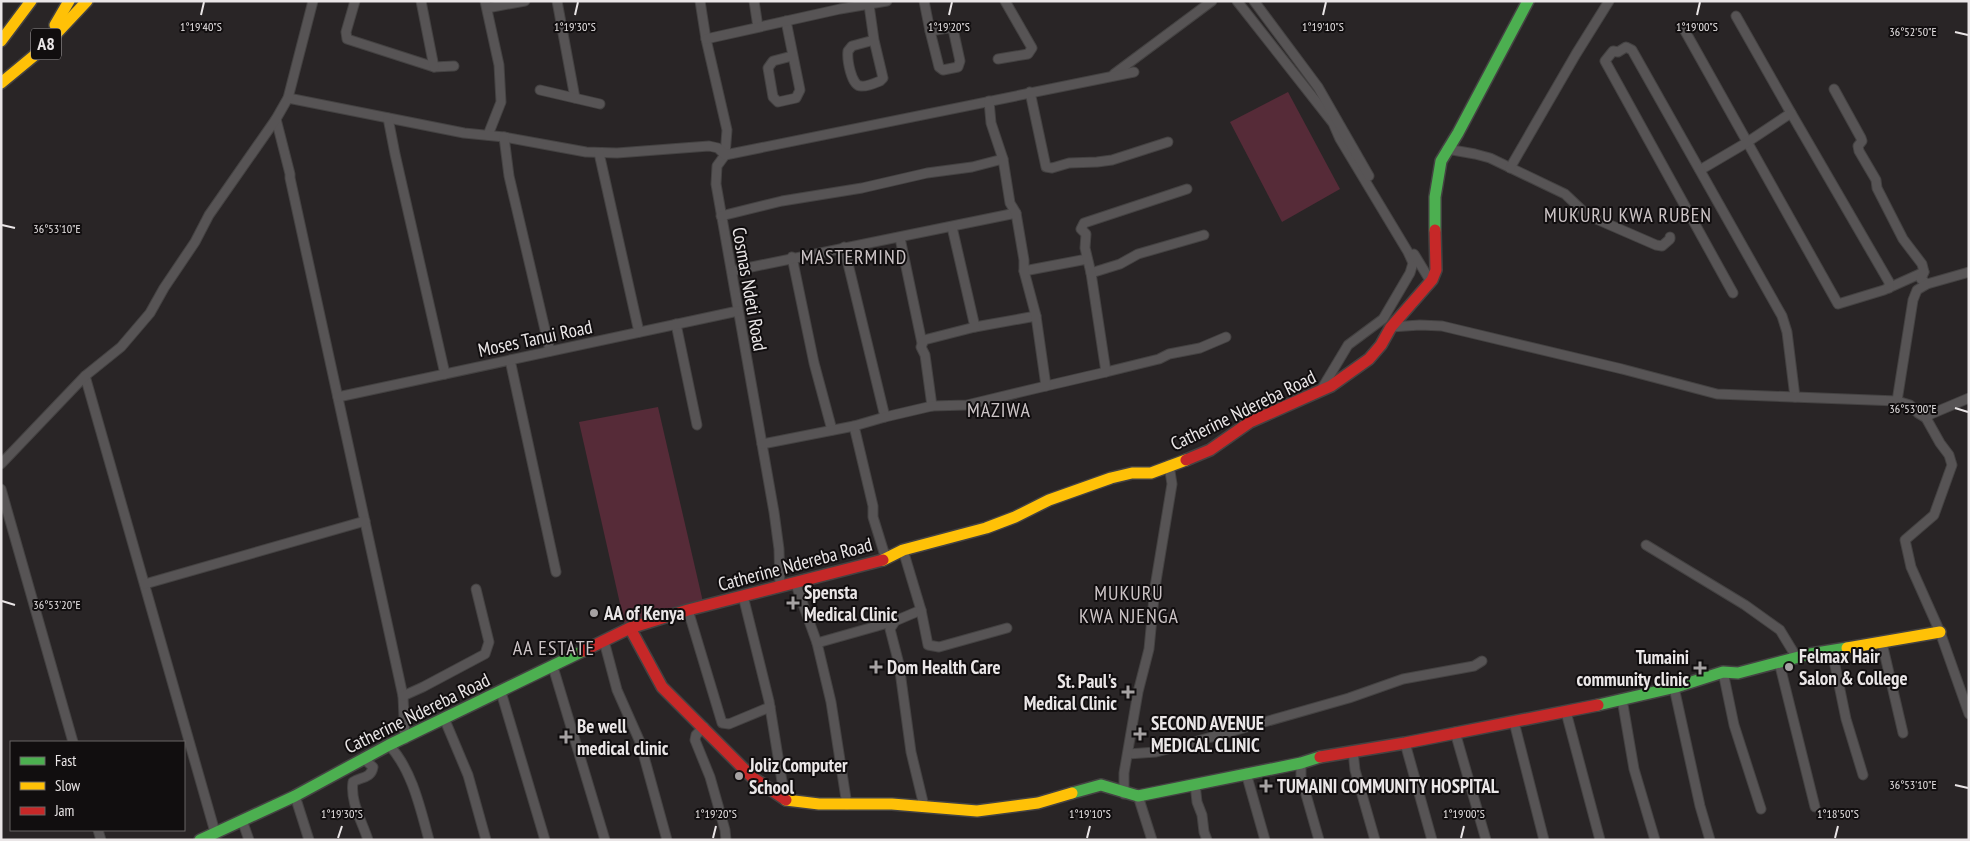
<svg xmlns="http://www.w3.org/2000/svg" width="1970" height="841" font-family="'PT Sans Narrow',sans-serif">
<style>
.green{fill:#562b38}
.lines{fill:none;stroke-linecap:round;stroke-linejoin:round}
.street-casing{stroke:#444242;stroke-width:11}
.fast-casing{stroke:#444242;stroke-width:14}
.slow-casing{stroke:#444242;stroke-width:14}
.jam-casing{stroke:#444242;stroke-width:14}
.street{stroke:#575455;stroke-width:9}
.fast{stroke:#4caf50;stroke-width:11}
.slow{stroke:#ffc107;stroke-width:11}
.jam{stroke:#c62828;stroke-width:11}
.ticks{fill:none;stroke:#eae6e7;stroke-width:2}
.poi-dot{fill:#a6a2a3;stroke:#110e0f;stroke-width:2}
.labels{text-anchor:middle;stroke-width:4;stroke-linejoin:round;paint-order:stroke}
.shield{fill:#110e0f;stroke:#a9a5a6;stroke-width:1}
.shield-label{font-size:18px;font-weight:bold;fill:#eae6e7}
.street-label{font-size:19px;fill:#eae6e7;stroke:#110e0f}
.poi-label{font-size:19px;font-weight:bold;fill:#eae6e7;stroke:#110e0f;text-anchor:start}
.neighbourhood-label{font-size:20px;letter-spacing:1px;fill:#ccc4c6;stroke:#110e0f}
.ticks-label{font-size:12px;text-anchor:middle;fill:#eae6e7;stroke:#110e0f;stroke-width:4;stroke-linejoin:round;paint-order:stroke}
</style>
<rect width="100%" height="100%" fill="#292526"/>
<!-- green -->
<g class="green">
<path d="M1288,92L1340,189L1282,222L1230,122Z"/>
<path d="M658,407L703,602L625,626L579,422Z"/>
</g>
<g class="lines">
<!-- street casing -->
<g class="street-casing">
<g id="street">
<path d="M355,1L346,32L347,39L434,67L454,66"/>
<path d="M421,1L434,67"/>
<path d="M485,1L499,65L501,102L488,135"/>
<path d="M557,1L575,98"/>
<path d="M700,1L706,39L727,130L725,155L717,166L716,184L774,512L779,549L780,587"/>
<path d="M754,1L758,27"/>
<path d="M924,1L930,31"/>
<path d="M1237,1L1333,123L1340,139L1408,252L1413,263L1410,273L1383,319L1348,345L1321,390"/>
<path d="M1254,1L1318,87L1369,176"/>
<path d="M869,5L874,40L883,78L880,81C875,83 867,87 861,86C851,86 847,59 848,51L852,46L874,40"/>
<path d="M487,8L525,1"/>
<path d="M1736,16L1791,113"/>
<path d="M786,21L800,90L796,98L778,102L773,97L768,68L773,61L792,56"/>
<path d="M948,28L953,29L960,61L958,67L943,70L939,67L930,31Z"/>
<path d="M1685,31L1838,304L1884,290L1924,272"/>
<path d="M706,39L840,9L887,1"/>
<path d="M998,59L1028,54L1032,48L1005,1"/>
<path d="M1114,74L1212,1"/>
<path d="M1834,89L1861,138L1862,141L1858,146L1859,151L1876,180L1877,188L1903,239L1922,264L1924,272L1921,279L1927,284"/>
<path d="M540,90L600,104"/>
<path d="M1030,92L1046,167L1052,168L1069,163L1097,162L1112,160L1168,142"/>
<path d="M288,98L464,133L504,137L586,152L617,153L709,146L718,148L725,155L1134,72"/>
<path d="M388,118L395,154L445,374"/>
<path d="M276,119L290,174V178L403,696L405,739"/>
<path d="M504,137L509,176L550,351"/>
<path d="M1447,149L1475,154L1490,158L1565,194L1584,212L1594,218L1656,245L1662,246L1670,239V237"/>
<path d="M599,153L639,332"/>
<path d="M1510,168L1576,54L1609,1"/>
<path d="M1700,170L1746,143L1791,113L1889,282V288"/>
<path d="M721,216L782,201L862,188L927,173L972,167L1003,159"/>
<path d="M900,238L922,343"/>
<path d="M844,247L885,417"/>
<path d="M1414,254L1431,282"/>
<path d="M792,257L814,363L832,430"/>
<path d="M732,271L1016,213"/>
<path d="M1024,271L1087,259"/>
<path d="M1091,273L1120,264L1138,254L1204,235"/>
<path d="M1733,293L1605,61L1613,51L1618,52L1626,47L1632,50L1782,316L1787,332L1795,397"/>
<path d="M676,324L697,425"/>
<path d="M975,327L1036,316"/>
<path d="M1391,327L1420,325L1442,326L1622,369L1717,394L1897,401L1910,405L1918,413L1926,418L1940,443L1949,455L1952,465L1934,515L1905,540L1911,567L1940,632L1969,714"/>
<path d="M510,360L556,572"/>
<path d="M1106,372L1159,359L1169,354L1200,348L1226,337"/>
<path d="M85,376L215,832"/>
<path d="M1046,386L1106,372L1091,273L1085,248L1086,234L1081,229L1084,223L1187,189"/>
<path d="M338,397L738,311"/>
<path d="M1897,401L1913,300L1917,290L1927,284L1969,272"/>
<path d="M932,406L925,355L921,347L924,340L975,327L952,227"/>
<path d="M1926,418L1931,414L1969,398"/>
<path d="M854,426L873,506V517L886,559"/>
<path d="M762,444L854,426L885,417L932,406L967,405L1046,386L1036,316L1024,271V260L1016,213L1010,203L1003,159L991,123L989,101"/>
<path d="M1,464L85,376L121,347L150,313L164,288L195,242L209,215L276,119L288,98L313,1"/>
<path d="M1,489L73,742"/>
<path d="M1646,545L1745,605L1780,630L1797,658"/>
<path d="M903,550L921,610L895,621L890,629L899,664L911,752L924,806"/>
<path d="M795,582L817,643L831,702L847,805"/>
<path d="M145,584L365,521"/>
<path d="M743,596L769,701L785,800"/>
<path d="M688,610L722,723L729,724L770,707"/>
<path d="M921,610L928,645L939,647L1007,628"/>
<path d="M604,641L617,690L640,742L667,840"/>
<path d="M817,643L895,621"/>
<path d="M1882,643L1903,733"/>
<path d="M1832,651L1846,719L1863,775"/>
<path d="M1779,662L1815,807"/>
<path d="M553,667L605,840"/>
<path d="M1723,672L1734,725L1761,809"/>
<path d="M1676,687L1675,692L1700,806L1710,840"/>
<path d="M501,692L545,840"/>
<path d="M403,696L423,687L485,654L489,642L476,589"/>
<path d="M1622,699L1634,769L1655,840"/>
<path d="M1566,712L1600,840"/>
<path d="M444,718L468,775L486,840"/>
<path d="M1514,722L1544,840"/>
<path d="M704,727L696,735L695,740L710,777L725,830L726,840"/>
<path d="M1455,732L1486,840"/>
<path d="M1405,743L1432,840"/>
<path d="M389,745C412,770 420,807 429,840"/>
<path d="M1353,751L1355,770L1375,840"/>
<path d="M1128,754L1156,752L1187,744L1349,698L1403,679L1474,666L1482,661"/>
<path d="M364,759L373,767C371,779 360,777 353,782C350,802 362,821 368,840"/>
<path d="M1301,763V777L1319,840"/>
<path d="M1246,773L1265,840"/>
<path d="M1195,784L1197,802L1202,815L1204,832L1207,840"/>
<path d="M1124,794V773L1138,692L1149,649L1155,587L1172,484L1169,465"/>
<path d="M295,796L309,840"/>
<path d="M1138,796L1152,840"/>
<path d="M242,820L249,840"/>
<path d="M98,830L101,840"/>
</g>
</g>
<!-- fast casing -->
<g class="fast-casing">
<g id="fast">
<path d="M1435,230V197L1441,161L1458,133L1528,1"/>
<path d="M1598,705L1676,687L1723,672L1738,673L1810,654L1847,648"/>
<path d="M1072,793L1101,785L1138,796L1301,763L1320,757"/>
<path d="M200,840L295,796L389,745L583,651"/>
</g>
</g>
<!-- slow casing -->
<g class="slow-casing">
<g id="slow">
<path d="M55,25L69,1"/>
<path d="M1,41L31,1"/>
<path d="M1,83L41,50L87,1"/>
<path d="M883,560L903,550L986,528L1015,517L1049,500L1111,478L1132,473H1151L1186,460"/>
<path d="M1847,648L1940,632"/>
<path d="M786,800L819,804H892L977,811L1038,803L1072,793"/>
</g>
</g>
<!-- jam casing -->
<g class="jam-casing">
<g id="jam">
<path d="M1186,460L1210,450L1250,422L1331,386L1369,359L1381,345L1391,327L1432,280L1436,270L1435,230"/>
<path d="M630,628L662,687L752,777L786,800"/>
<path d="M583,651L630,628L688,610L883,560"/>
<path d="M1320,757L1405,743L1598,705"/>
</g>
</g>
<!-- street -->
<use href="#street" class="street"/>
<!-- fast -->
<use href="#fast" class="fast"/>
<!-- slow -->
<use href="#slow" class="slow"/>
<!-- jam -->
<use href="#jam" class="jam"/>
</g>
<!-- ticks -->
<path class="ticks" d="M201,15L204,2M575,15L578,2M949,15L952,2M1323,15L1326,2M1697,15L1700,2M1955,32L1968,35M2,225L15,228M1955,408L1968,412M2,601L15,605M1955,785L1968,788M338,838L342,826M713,838L716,826M1087,838L1090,826M1461,838L1464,826M1835,838L1838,826"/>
<!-- markers -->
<g class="poi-dot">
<path d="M790.5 595.5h5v5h5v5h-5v5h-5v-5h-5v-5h5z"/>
<circle cx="594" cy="613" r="5"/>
<path d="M873.5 659.5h5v5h5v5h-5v5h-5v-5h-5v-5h5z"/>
<circle cx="1789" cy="667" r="5"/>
<path d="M1697.5 660.5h5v5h5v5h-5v5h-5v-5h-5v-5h5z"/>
<path d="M1125.5 684.5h5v5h5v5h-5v5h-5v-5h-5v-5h5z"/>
<path d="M1137.5 726.5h5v5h5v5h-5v5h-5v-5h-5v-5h5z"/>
<path d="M563.5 729.5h5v5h5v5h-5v5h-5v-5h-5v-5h5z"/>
<circle cx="739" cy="776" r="5"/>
<path d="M1263.5 778.5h5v5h5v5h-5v5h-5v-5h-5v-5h5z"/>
</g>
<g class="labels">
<!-- shield labels -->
<rect class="shield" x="31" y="28.5" width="30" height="31" rx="4"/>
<g class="shield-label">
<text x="46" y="50">A8</text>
</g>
<!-- street labels -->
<g class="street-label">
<text transform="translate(750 289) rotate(80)" y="7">Cosmas Ndeti Road</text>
<text transform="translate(535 338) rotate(-12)" y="7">Moses Tanui Road</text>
<text transform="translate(1243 410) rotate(-26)" y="7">Catherine Ndereba Road</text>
<text transform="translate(795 564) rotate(-15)" y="7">Catherine Ndereba Road</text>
<text transform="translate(417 713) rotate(-26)" y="7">Catherine Ndereba Road</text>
</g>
<!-- poi labels -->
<g class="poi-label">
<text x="804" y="599">Spensta<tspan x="804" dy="22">Medical Clinic</tspan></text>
<text x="604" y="620">AA of Kenya</text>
<text x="1799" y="663">Felmax Hair<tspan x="1799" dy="22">Salon &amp; College</tspan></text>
<text x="1689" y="664" text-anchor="end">Tumaini<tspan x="1689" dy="22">community clinic</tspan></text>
<text x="887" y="674">Dom Health Care</text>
<text x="1117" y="688" text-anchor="end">St. Paul's<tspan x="1117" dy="22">Medical Clinic</tspan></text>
<text x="1151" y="730">SECOND AVENUE<tspan x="1151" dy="22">MEDICAL CLINIC</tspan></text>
<text x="577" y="733">Be well<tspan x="577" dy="22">medical clinic</tspan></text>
<text x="749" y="772">Joliz Computer<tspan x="749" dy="22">School</tspan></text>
<text x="1277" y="793">TUMAINI COMMUNITY HOSPITAL</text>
</g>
<!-- neighbourhood labels -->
<g class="neighbourhood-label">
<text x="1628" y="222">MUKURU KWA RUBEN</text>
<text x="854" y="264">MASTERMIND</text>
<text x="999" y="417">MAZIWA</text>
<text x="1129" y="600">MUKURU<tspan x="1129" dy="23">KWA NJENGA</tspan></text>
<text x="554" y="655">AA ESTATE</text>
</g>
</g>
<g class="ticks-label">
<text x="201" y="31">1°19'40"S</text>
<text x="575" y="31">1°19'30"S</text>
<text x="949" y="31">1°19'20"S</text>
<text x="1323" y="31">1°19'10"S</text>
<text x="1697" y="31">1°19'00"S</text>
<text x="1913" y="36">36°52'50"E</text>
<text x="57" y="233">36°53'10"E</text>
<text x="1913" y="413">36°53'00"E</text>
<text x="57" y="609">36°53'20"E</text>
<text x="1913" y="789">36°53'10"E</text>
<text x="342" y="818">1°19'30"S</text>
<text x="716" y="818">1°19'20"S</text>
<text x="1090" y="818">1°19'10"S</text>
<text x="1464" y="818">1°19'00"S</text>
<text x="1838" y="818">1°18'50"S</text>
</g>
<!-- border -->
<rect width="1970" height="841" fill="none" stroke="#eae6e7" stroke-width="5"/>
<!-- legend -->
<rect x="10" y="741" width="175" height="90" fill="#110e0f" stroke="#686465"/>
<rect x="20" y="757" width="25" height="8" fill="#4caf50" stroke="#686465"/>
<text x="55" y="766" font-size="15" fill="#eae6e7">Fast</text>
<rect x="20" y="782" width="25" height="8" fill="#ffc107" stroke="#686465"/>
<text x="55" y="791" font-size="15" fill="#eae6e7">Slow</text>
<rect x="20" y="807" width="25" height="8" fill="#c62828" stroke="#686465"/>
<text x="55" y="816" font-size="15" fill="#eae6e7">Jam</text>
</svg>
